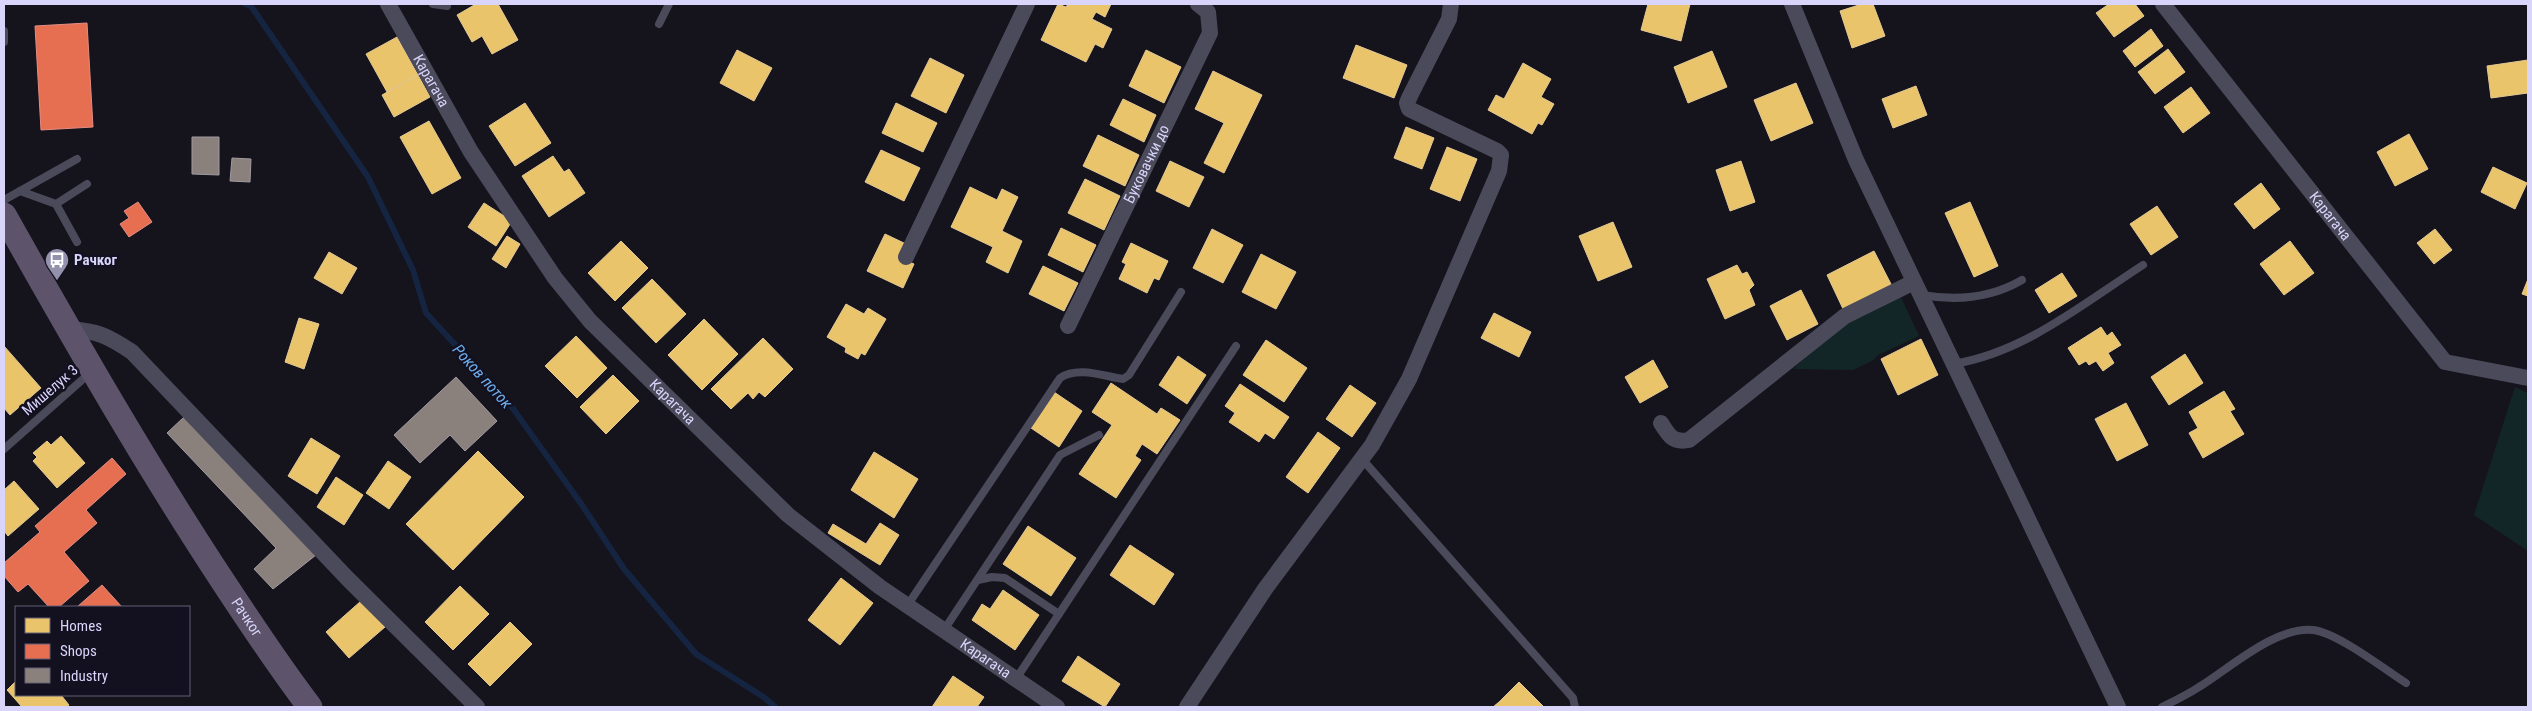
<svg xmlns="http://www.w3.org/2000/svg" width="2532" height="711" font-family="'Roboto Condensed',sans-serif">
<style>
.green{fill:#132627}
.homes{fill:#e9c46a;stroke:#e4c995}
.shops{fill:#e76f51;stroke:#e38d84}
.industry{fill:#8a817c;stroke:#a29aa2}
.lines{fill:none;stroke-linecap:round;stroke-linejoin:round}
.stream{stroke:#152440;stroke-width:6}
.lane{stroke:#4b4a5b;stroke-width:8}
.street{stroke:#4b4a5b;stroke-width:16}
.primary{stroke:#5d546c;stroke-width:25}
.labels{text-anchor:middle;stroke-width:5;stroke-linejoin:round;paint-order:stroke}
.street-label{font-size:15px;fill:#d9d4fa;stroke:#131020}
.poi-label{font-size:15px;font-weight:bold;fill:#d9d4fa;stroke:#131020;text-anchor:start}
.water-label{font-size:16px;font-style:italic;fill:#6eaeed;stroke:#131020}
</style>
<rect width="100%" height="100%" fill="#15141c"/>
<!-- green -->
<g class="green">
<path d="M1900,295L1919,336L1878,355L1872,361L1853,370L1793,369L1847,321Z"/>
<path d="M2515,387L2528,393V551L2474,515Z"/>
</g>
<!-- homes -->
<g class="homes">
<path d="M476,4H498L518,40L492,54L482,36L472,42L457,15Z"/>
<path d="M1058,4L1066,7L1068,4H1111L1105,17L1096,12L1092,19L1112,29L1103,48L1095,44L1086,62L1041,40Z"/>
<path d="M1648,4H1690L1681,41L1641,30Z"/>
<path d="M1862,4H1873L1885,36L1852,48L1840,11Z"/>
<path d="M2109,4H2135L2144,16L2114,37L2096,13Z"/>
<path d="M2151,29L2163,46L2135,67L2123,51Z"/>
<path d="M397,37L418,75L387,92L366,54Z"/>
<path d="M1356,45L1407,65L1394,98L1343,78Z"/>
<path d="M2168,49L2185,72L2155,94L2138,72Z"/>
<path d="M737,50L772,68L754,101L720,83Z"/>
<path d="M1146,50L1181,67L1164,103L1129,86Z"/>
<path d="M1712,51L1727,87L1688,103L1674,67Z"/>
<path d="M930,58L964,75L946,113L911,96Z"/>
<path d="M2528,60V93L2491,98L2487,66Z"/>
<path d="M1523,63L1551,79L1541,97L1554,104L1542,125L1538,123L1532,134L1488,110L1496,95L1504,99Z"/>
<path d="M1213,71L1262,95L1224,173L1204,163L1224,123L1195,109Z"/>
<path d="M418,75L430,97L394,117L382,95Z"/>
<path d="M1796,83L1813,123L1771,141L1754,100Z"/>
<path d="M1916,86L1927,115L1893,128L1882,99Z"/>
<path d="M2191,87L2210,113L2183,133L2164,107Z"/>
<path d="M1123,99L1156,115L1144,142L1110,125Z"/>
<path d="M525,103L551,143L515,166L489,126Z"/>
<path d="M896,103L937,123L923,152L882,133Z"/>
<path d="M429,121L461,178L432,194L400,137Z"/>
<path d="M1406,127L1434,138L1422,169L1394,158Z"/>
<path d="M2409,134L2428,169L2395,186L2377,152Z"/>
<path d="M1098,135L1139,155L1125,186L1083,166Z"/>
<path d="M1447,147L1477,159L1460,201L1430,189Z"/>
<path d="M881,150L920,168L904,201L865,182Z"/>
<path d="M553,156L564,172L569,169L585,193L549,217L522,176Z"/>
<path d="M1170,161L1204,177L1189,207L1156,191Z"/>
<path d="M1741,161L1755,202L1730,211L1716,170Z"/>
<path d="M2493,167L2527,183L2515,209L2481,192Z"/>
<path d="M1085,179L1120,196L1104,230L1068,213Z"/>
<path d="M2261,183L2280,209L2254,229L2234,204Z"/>
<path d="M970,187L997,200L1002,189L1018,197L1002,231L1022,241L1008,273L986,262L993,247L951,227Z"/>
<path d="M1970,202L1998,266L1974,277L1945,213Z"/>
<path d="M484,203L512,221L496,246L468,227Z"/>
<path d="M2157,206L2178,237L2151,255L2130,224Z"/>
<path d="M1613,222L1632,267L1598,281L1579,236Z"/>
<path d="M1061,228L1096,245L1083,272L1048,255Z"/>
<path d="M1212,229L1243,245L1223,283L1193,268Z"/>
<path d="M2435,229L2452,250L2434,264L2417,243Z"/>
<path d="M885,234L906,244L899,257L914,264L903,288L867,271Z"/>
<path d="M507,236L520,244L506,268L492,259Z"/>
<path d="M621,241L648,268L615,301L588,273Z"/>
<path d="M2290,241L2314,273L2284,295L2260,264Z"/>
<path d="M1131,243L1168,261L1159,280L1154,278L1147,293L1119,279L1126,264L1122,262Z"/>
<path d="M1874,251L1892,286L1844,311L1827,275Z"/>
<path d="M329,252L357,268L342,294L314,278Z"/>
<path d="M1261,254L1296,272L1276,309L1242,292Z"/>
<path d="M1737,265L1742,274L1747,272L1754,285L1749,290L1755,305L1725,319L1707,279Z"/>
<path d="M1043,266L1078,283L1064,311L1029,294Z"/>
<path d="M2062,273L2077,296L2049,313L2035,290Z"/>
<path d="M652,279L686,314L656,343L622,308Z"/>
<path d="M2528,279V296L2522,294Z"/>
<path d="M1801,290L1818,324L1787,340L1770,306Z"/>
<path d="M846,304L864,314L868,308L886,319L865,355L861,353L858,359L845,352L846,348L827,337Z"/>
<path d="M1494,313L1531,332L1519,357L1481,338Z"/>
<path d="M299,318L319,324L304,369L285,362Z"/>
<path d="M704,319L738,354L702,390L668,355Z"/>
<path d="M2101,327L2107,336L2112,332L2121,345L2108,353L2114,363L2103,371L2096,361L2089,365L2086,361L2079,365L2068,348Z"/>
<path d="M576,336L607,368L577,398L545,366Z"/>
<path d="M763,338L793,369L765,397L759,392L753,399L748,393L731,409L711,389Z"/>
<path d="M1921,339L1938,375L1898,395L1881,359Z"/>
<path d="M1266,340L1307,368L1284,402L1243,375Z"/>
<path d="M4,346L41,388L10,415L4,408Z"/>
<path d="M2185,354L2203,383L2169,405L2151,377Z"/>
<path d="M1178,356L1206,375L1187,404L1159,385Z"/>
<path d="M1653,360L1668,387L1640,403L1625,377Z"/>
<path d="M613,375L639,401L606,434L580,407Z"/>
<path d="M1111,383L1157,414L1161,408L1180,420L1157,454L1142,444L1135,456L1141,460L1116,498L1079,474L1112,425L1092,412Z"/>
<path d="M1240,384L1289,417L1274,439L1265,433L1259,442L1229,422L1235,413L1225,406Z"/>
<path d="M1350,385L1376,403L1352,437L1326,419Z"/>
<path d="M2224,391L2235,409L2230,411L2244,434L2203,458L2189,433L2198,428L2189,412Z"/>
<path d="M1054,392L1082,411L1059,447L1031,428Z"/>
<path d="M2126,403L2148,445L2117,461L2095,419Z"/>
<path d="M1318,432L1340,448L1308,493L1286,477Z"/>
<path d="M61,436L85,463L57,488L33,461L37,457L33,453L47,441L51,445Z"/>
<path d="M311,438L340,456L317,494L288,476Z"/>
<path d="M478,451L524,497L453,570L406,524Z"/>
<path d="M874,452L918,479L894,518L851,490Z"/>
<path d="M388,461L411,477L389,509L366,493Z"/>
<path d="M336,477L363,495L344,525L317,507Z"/>
<path d="M14,481L39,509L8,536L4,531V490Z"/>
<path d="M880,523L899,535L880,565L828,533L833,524L866,544Z"/>
<path d="M1028,526L1076,558L1051,596L1003,564Z"/>
<path d="M1130,545L1174,574L1154,605L1110,575Z"/>
<path d="M841,578L873,603L840,645L808,620Z"/>
<path d="M460,586L489,614L453,650L425,622Z"/>
<path d="M1003,590L1039,615L1015,650L972,620L982,604L990,609Z"/>
<path d="M361,601L385,627L349,658L326,632Z"/>
<path d="M510,622L532,644L490,686L468,664Z"/>
<path d="M1078,656L1120,684L1105,707L1062,681Z"/>
<path d="M953,676L984,697L977,707H932Z"/>
<path d="M16,681V695H61L69,705L66,707H22L7,690Z"/>
<path d="M1519,682L1544,707H1493L1499,702Z"/>
</g>
<!-- shops -->
<g class="shops">
<path d="M87,23L93,127L41,130L35,26Z"/>
<path d="M138,202L152,222L129,237L120,224L129,218L124,211Z"/>
<path d="M112,458L126,474L86,510L97,523L64,552L89,581L59,607H49L28,584L18,592L4,576V563L40,532L35,526Z"/>
<path d="M102,585L122,607H77Z"/>
</g>
<!-- industry -->
<g class="industry">
<path d="M192,137H219V175L192,174Z"/>
<path d="M232,158L251,159L250,182L230,181Z"/>
<path d="M456,377L497,421L465,451L450,435L420,463L394,435Z"/>
<path d="M184,417L316,555L273,589L254,569L276,548L167,433Z"/>
</g>
<g class="lines">
<!-- stream -->
<path class="stream" d="M245,4L251,6L368,177L413,270L426,313L509,403L582,505L624,569L696,654L765,698L775,707"/>
<!-- lane -->
<g class="lane">
<path d="M433,4L447,6"/>
<path d="M659,24L669,4"/>
<path d="M4,31V42"/>
<path d="M20,191L56,204L77,242"/>
<path d="M4,200L77,159"/>
<path d="M56,204L87,184"/>
<path d="M1922,295C1956,301 1991,298 2022,280"/>
<path d="M1953,364C2024,353 2084,303 2143,265"/>
<path d="M4,449L91,372"/>
<path d="M1362,459L1573,698L1575,707"/>
<path d="M978,580L992,577L1005,578L1059,614"/>
<path d="M907,606L1060,378C1078,366 1103,376 1123,379L1129,375L1181,292"/>
<path d="M944,630L1060,455L1099,435"/>
<path d="M1016,679L1236,346"/>
<path d="M2162,707C2174,701 2187,695 2199,687C2230,668 2276,626 2313,630C2338,633 2384,669 2406,683"/>
</g>
<!-- street -->
<g class="street">
<path id="s1" d="M388,4L471,152L555,278L590,321L788,515L880,587L1057,707"/>
<path d="M1792,4L1856,160L2118,707"/>
<path id="s2" d="M2163,4L2445,362L2528,378"/>
<path d="M906,257L1027,4"/>
<path id="s3" d="M1068,326L1210,33L1208,12L1198,4"/>
<path d="M69,329C98,331 108,336 132,352L348,579L477,707"/>
<path d="M1661,423C1669,436 1673,443 1689,440L1845,316L1914,282"/>
<path d="M1187,707L1265,589L1372,445L1409,379L1499,171L1501,155L1497,151L1409,109L1407,103L1410,96L1449,19L1451,4"/>
</g>
<!-- primary -->
<path class="primary" id="s4" d="M4,215C75,341 146,465 226,586C253,627 280,668 310,707"/>
</g>
<!-- icons -->
<defs>
<g id="bus-pin" transform="scale(1.25)"><path d="M0 17L-7.5 6A9.5 9.5 0 1 1 7.5 6Z" fill="#9491ac" stroke="#131020"/><path d="M-5-6H5V4H4V6H2V4H-2V6H-4V4H-5ZM-3.5-4V0h7V-4ZM-3.5 1.2v1.5H-2V1.2ZM2 1.2v1.5H3.5V1.2Z" fill="#fff"/></g>
</defs>
<g fill-rule="evenodd">
<use href="#bus-pin" x="57" y="260"/>
</g>
<g class="labels">
<!-- street labels -->
<g class="street-label">
<text dy="5" stroke="none"><textPath href="#s1" startOffset="88">Карагача</textPath></text>
<text dy="5" stroke="none"><textPath href="#s3" startOffset="180">Буковачки до</textPath></text>
<text dy="5" stroke="none"><textPath href="#s2" startOffset="270">Карагача</textPath></text>
<text transform="translate(50 390) rotate(-41)" y="5">Мишелук 3</text>
<text dy="5" stroke="none"><textPath href="#s1" startOffset="492">Карагача</textPath></text>
<text dy="5" stroke="none"><textPath href="#s4" startOffset="470">Рачког</textPath></text>
<text dy="5" stroke="none"><textPath href="#s1" startOffset="898">Карагача</textPath></text>
</g>
<!-- poi labels -->
<g class="poi-label">
<text x="74" y="265">Рачког</text>
</g>
<!-- water labels -->
<g class="water-label">
<text transform="translate(483 376) rotate(48)" y="6">Роков поток</text>
</g>
</g>
<!-- border -->
<rect width="2532" height="711" fill="none" stroke="#d9d4fa" stroke-width="10"/>
<!-- legend -->
<rect x="15" y="606" width="175" height="90" fill="#131020" stroke="#625e77"/>
<rect x="25" y="618" width="25" height="15" fill="#e9c46a" stroke="#625e77"/>
<text x="60" y="631" font-size="15" fill="#d9d4fa">Homes</text>
<rect x="25" y="644" width="25" height="15" fill="#e76f51" stroke="#625e77"/>
<text x="60" y="656" font-size="15" fill="#d9d4fa">Shops</text>
<rect x="25" y="668" width="25" height="15" fill="#8a817c" stroke="#625e77"/>
<text x="60" y="681" font-size="15" fill="#d9d4fa">Industry</text>
</svg>
